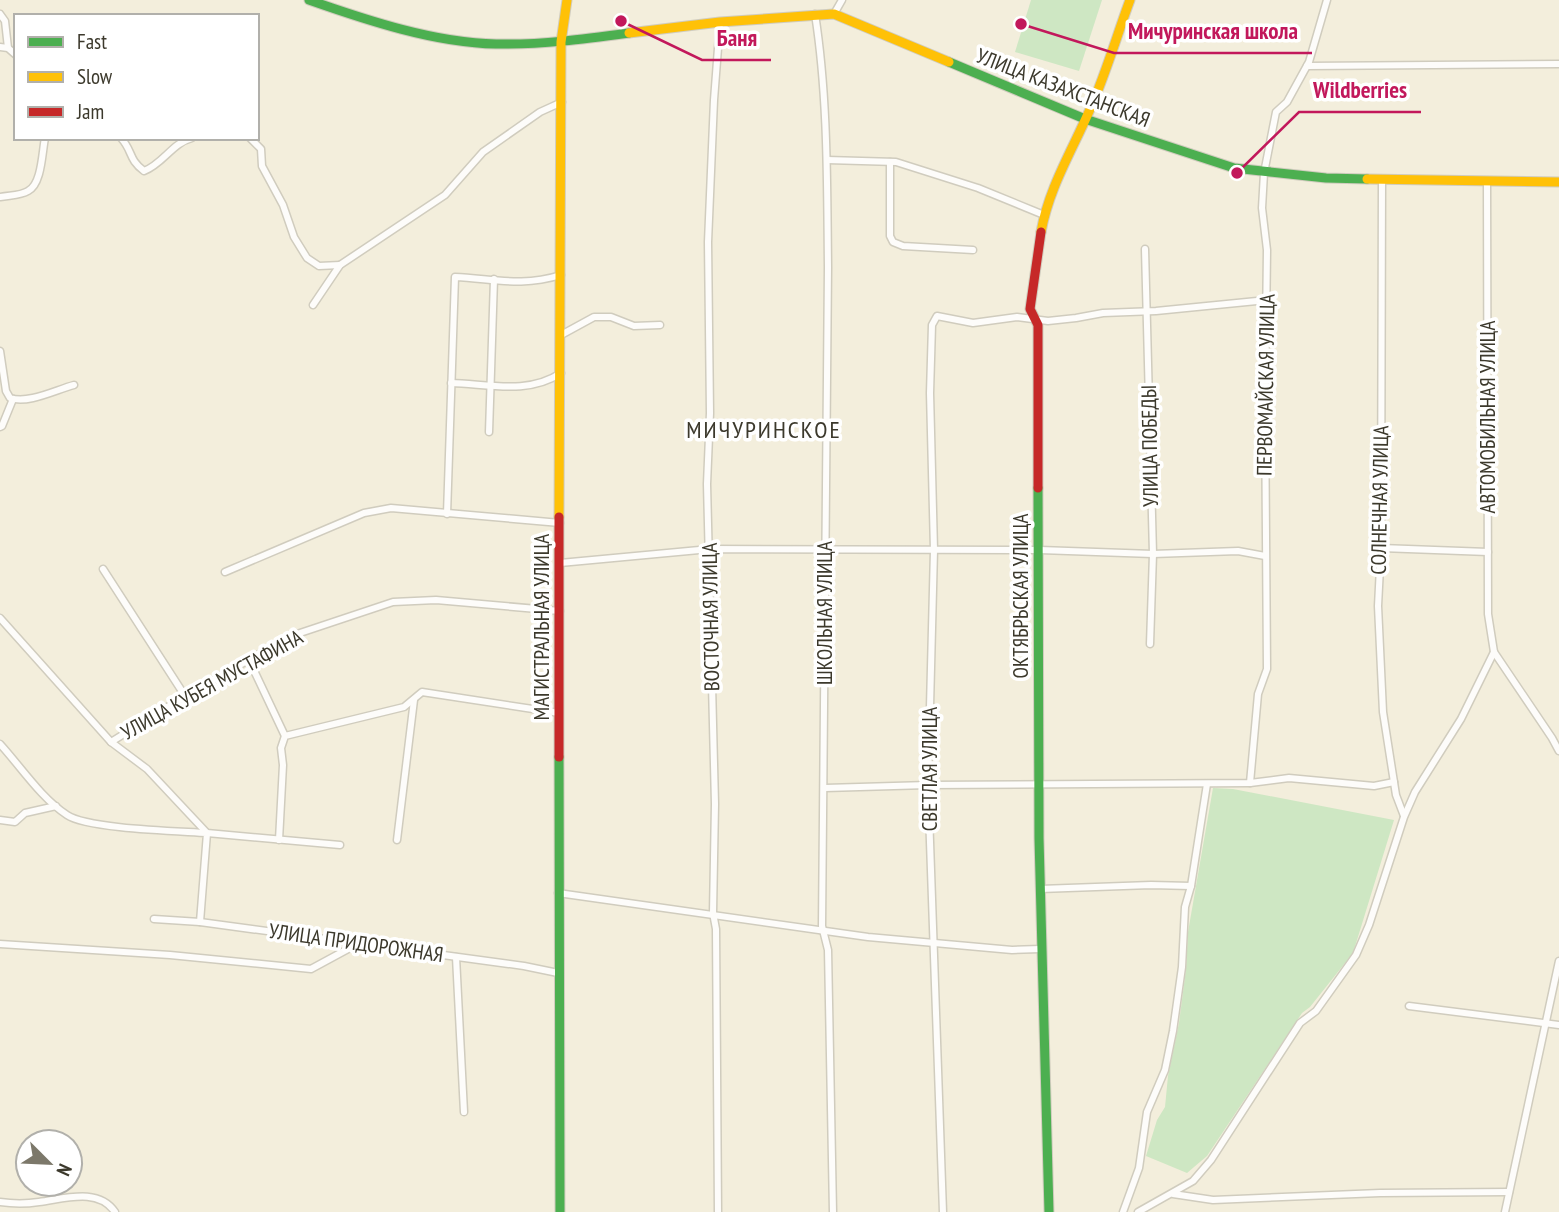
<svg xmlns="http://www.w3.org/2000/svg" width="1559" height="1212" font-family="'PT Sans Narrow',sans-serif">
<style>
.green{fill:#cee7c3}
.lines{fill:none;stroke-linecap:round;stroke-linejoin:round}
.street-casing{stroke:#d0ccbe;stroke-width:9}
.fast-casing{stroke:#d0ccbe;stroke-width:11}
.slow-casing{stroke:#d0ccbe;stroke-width:11}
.jam-casing{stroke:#d0ccbe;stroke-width:11}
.street{stroke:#fdfcfa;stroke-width:6}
.fast{stroke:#4caf50;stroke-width:9}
.slow{stroke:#ffc107;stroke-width:9}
.jam{stroke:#c62828;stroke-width:9}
.labels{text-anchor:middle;stroke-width:7;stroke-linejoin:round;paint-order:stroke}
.street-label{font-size:21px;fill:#3c392c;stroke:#fff}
.quarter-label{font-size:24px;letter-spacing:2px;fill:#3c392c;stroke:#fff}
.leader{fill:none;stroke:#c2185b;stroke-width:2.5}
.callout-dot{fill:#c2185b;stroke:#fff;stroke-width:2.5}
.callout-label{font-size:23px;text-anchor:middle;font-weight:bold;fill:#c2185b;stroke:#fff;stroke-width:7;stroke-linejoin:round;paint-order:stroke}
</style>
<rect width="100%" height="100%" fill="#f3eedc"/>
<!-- green -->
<g class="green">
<path d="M1031,0H1102L1079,71L1015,52Z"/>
<path d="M1213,788L1233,789L1394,820L1353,953L1310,1007L1302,1013L1207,1156L1187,1173L1146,1156L1157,1120L1165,1107L1168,1076L1179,1023L1186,969L1188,932Z"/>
</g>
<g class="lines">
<!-- street casing -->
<g class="street-casing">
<g id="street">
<path d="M0,14L5,21L8,48"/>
<path d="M815,14C828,97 827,183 828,267L822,926L828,950L833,1212"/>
<path d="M834,14L842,0"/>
<path d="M0,47L8,48L16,55"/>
<path d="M1307,66L1559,64"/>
<path d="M121,138C133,151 128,159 144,171C163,164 172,143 192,138"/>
<path d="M250,138L261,149L262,166L283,205L294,237L307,258L319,266L340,265"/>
<path d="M827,160L896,162L978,188L1044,215"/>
<path d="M890,162V236L893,242L903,246L973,250"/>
<path d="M1382,180L1381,548L1378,606L1383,712L1396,795L1404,816"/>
<path d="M1487,181L1488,614L1494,652L1552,738L1559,751"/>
<path d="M0,197C9,195 20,196 28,191C42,184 42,152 45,138"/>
<path d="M1145,249L1153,554L1150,644"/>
<path d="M313,305L340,265L445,195L483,152L540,112L562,102"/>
<path d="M561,335L594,317H611L634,326L660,325"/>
<path d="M0,351L6,391L10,398C29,404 55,390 74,385"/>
<path d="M451,383C488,384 528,395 561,373"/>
<path d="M0,427L2,426L13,399"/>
<path d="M489,432L494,279"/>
<path d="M447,514L455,277C495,279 522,287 561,275"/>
<path d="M1381,548L1488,552"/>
<path d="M560,563L710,549L1040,550L1153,554L1238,551L1265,556"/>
<path d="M103,569L185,696"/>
<path d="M225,572L364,513L391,508L560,523"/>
<path d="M0,618L111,742L147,769L207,833L340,845"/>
<path d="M249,660L285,736"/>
<path d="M111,742L185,696L275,645L300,633L393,602L436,600L560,611"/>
<path d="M0,744C21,767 41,798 67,815C88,829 178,831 207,833L200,922"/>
<path d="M1250,783L1258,694L1267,669L1265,405L1267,250L1262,208L1264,173L1276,112L1287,102L1309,62L1327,0"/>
<path d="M825,788L928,785L1250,783L1289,778L1374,786L1394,782"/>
<path d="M0,820L15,822L25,813L56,806"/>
<path d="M279,840L283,765L281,748L285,736L404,707L422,692L559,713"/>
<path d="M397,840L414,700"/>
<path d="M1040,889L1151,885L1191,886"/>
<path d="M558,893L868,937L1012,950L1040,949"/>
<path d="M154,919L200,922L524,966L558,973"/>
<path d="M0,944L170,955L311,969L359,943"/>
<path d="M456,957L464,1112"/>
<path d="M1409,1006L1559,1025"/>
<path d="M1173,1194L1213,1200L1380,1193L1509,1192"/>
<path d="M0,1202C13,1204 26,1204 39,1202C64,1199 98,1187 115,1212"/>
<path d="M718,1212L716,929L713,913L715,804L707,484L710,413L708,242L714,100L720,22"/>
<path d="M943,1212L928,785L934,550L930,393L932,325L937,316L973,323L1017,317L1048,321L1076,318L1103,313L1156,311L1267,300"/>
<path d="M1123,1212L1139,1168L1147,1112L1165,1070L1173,1031L1182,967L1185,907L1191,886L1207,784"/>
<path d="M1138,1212L1193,1181L1211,1160L1300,1023L1316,1011L1356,955L1369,925L1404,817L1415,792L1461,719L1494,652"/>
<path d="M1505,1212L1559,961"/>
</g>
</g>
<!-- fast casing -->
<g class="fast-casing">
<g id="fast">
<path d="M309,0C366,20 435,43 496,44C541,45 585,39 629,33"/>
<path d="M949,62L1085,119L1234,168L1326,178L1367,179"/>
<path d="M1038,488L1039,838L1049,1212"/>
<path d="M559,757L560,1212"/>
</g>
</g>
<!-- slow casing -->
<g class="slow-casing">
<g id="slow">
<path d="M629,33L720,22L834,14L949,62"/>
<path d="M1367,179L1559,182"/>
<path d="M1041,232C1049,187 1073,149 1091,107C1106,73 1117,35 1130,0"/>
<path d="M559,517L561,42L567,0"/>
</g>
</g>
<!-- jam casing -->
<g class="jam-casing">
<g id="jam">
<path d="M1038,488V325L1030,309L1041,232"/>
<path d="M559,757V517"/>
</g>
</g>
<!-- street -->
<use href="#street" class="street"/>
<!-- fast -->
<use href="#fast" class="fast"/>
<!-- slow -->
<use href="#slow" class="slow"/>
<!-- jam -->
<use href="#jam" class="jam"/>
</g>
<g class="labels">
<!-- street labels -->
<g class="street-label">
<text transform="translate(1063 88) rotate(21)" y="7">УЛИЦА КАЗАХСТАНСКАЯ</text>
<text transform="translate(1266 385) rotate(-89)" y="7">ПЕРВОМАЙСКАЯ УЛИЦА</text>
<text transform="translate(1488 417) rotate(-90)" y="7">АВТОМОБИЛЬНАЯ УЛИЦА</text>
<text transform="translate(1150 446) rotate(-91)" y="7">УЛИЦА ПОБЕДЫ</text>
<text transform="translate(1380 500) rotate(-89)" y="7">СОЛНЕЧНАЯ УЛИЦА</text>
<text transform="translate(1021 596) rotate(-90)" y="7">ОКТЯБРЬСКАЯ УЛИЦА</text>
<text transform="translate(825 613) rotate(-90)" y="7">ШКОЛЬНАЯ УЛИЦА</text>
<text transform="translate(711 617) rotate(-91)" y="7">ВОСТОЧНАЯ УЛИЦА</text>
<text transform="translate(542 627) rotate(-90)" y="7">МАГИСТРАЛЬНАЯ УЛИЦА</text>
<text transform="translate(212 685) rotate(-29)" y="7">УЛИЦА КУБЕЯ МУСТАФИНА</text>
<text transform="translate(930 769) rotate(-90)" y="7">СВЕТЛАЯ УЛИЦА</text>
<text transform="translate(356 943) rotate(8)" y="7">УЛИЦА ПРИДОРОЖНАЯ</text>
</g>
<!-- quarter labels -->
<g class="quarter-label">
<text x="764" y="438">МИЧУРИНСКОЕ</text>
</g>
</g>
<!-- callouts -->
<path class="leader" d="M1021 24L1114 53H1312M621 21L702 60H771M1237 173L1299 112H1421"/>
<g class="callout-dot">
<circle cx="1021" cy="24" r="7"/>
<circle cx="621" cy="21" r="7"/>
<circle cx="1237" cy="173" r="7"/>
</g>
<g class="callout-label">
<text x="1213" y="39">Мичуринская школа</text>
<text x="737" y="46">Баня</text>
<text x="1360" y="98">Wildberries</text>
</g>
<!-- legend -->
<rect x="14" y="14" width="245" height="126" fill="#ffffff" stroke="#b1b0ab" stroke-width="2"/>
<rect x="28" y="37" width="35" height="10" fill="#4caf50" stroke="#b1b0ab" stroke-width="2"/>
<text x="77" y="49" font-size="21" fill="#3c392c">Fast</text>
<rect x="28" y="72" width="35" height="10" fill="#ffc107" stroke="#b1b0ab" stroke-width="2"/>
<text x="77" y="84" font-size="21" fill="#3c392c">Slow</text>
<rect x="28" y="107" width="35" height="10" fill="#c62828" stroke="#b1b0ab" stroke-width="2"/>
<text x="77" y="119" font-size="21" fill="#3c392c">Jam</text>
<!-- north arrow -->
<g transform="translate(49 1163) rotate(114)"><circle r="33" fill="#ffffff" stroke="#b1b0ab" stroke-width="2"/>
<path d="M0-5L12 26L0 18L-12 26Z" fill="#7c786a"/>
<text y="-10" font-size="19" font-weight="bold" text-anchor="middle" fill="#3c392c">N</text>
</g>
</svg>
